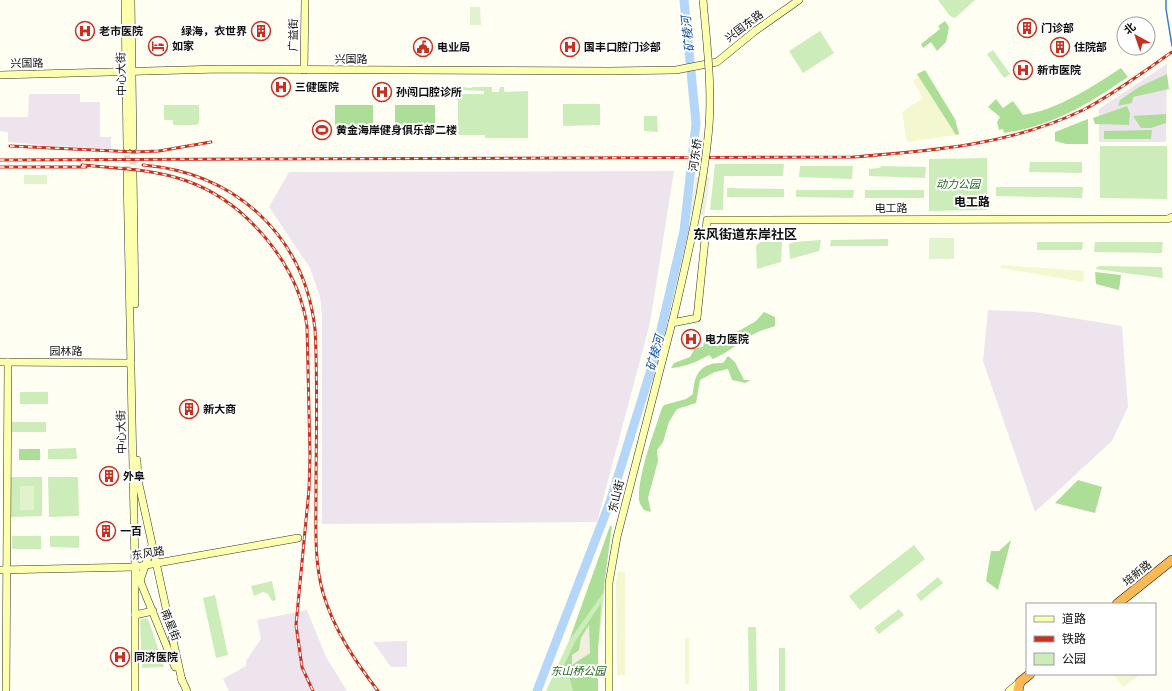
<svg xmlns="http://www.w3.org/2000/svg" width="1172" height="691" font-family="Lora,'Noto Sans SC',serif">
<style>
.industrial{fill:#eee4ee}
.farmland{fill:#f5f7d1}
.green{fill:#ccecb9}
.forest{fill:#adde98}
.pitch{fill:#e0f3cc}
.plaza{fill:#f1efe0}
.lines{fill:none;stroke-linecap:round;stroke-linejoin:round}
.stream{stroke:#377fd4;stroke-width:1.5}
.river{stroke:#b4d6f9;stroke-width:9}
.secondary-tunnel{stroke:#dbdad1;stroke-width:7;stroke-dasharray:7 3.5;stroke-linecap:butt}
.secondary-casing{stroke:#323232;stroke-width:8}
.highway-casing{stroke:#212121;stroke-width:10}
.secondary{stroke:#fcffae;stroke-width:7}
.highway{stroke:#fbb955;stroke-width:9}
.rail-casing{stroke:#c83020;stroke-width:3}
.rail{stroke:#fff;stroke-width:1.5;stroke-dasharray:4.5;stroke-linecap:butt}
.secondary-bridge-casing{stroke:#323232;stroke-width:8;stroke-linecap:butt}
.secondary-bridge{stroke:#fcffae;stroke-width:7}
.labels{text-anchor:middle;stroke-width:4;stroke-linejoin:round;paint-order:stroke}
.street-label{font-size:11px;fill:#101010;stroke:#fff}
.poi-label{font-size:11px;font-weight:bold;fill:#101010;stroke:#fff;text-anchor:start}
.park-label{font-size:11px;font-style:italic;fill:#216c1c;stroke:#fff}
.water-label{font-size:12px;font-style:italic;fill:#1151aa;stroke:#fff}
.neighbourhood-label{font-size:12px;font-weight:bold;fill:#101010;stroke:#fff}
.quarter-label{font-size:13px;font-weight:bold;fill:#101010;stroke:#fff}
</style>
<rect width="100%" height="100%" fill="#fffef3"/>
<!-- industrial -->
<g class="industrial">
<path d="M1167,64L1166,142H1099V109Z"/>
<path d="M29,94H80V102H100V137H111V149L55,146L8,142V132L0,131V117H28Z"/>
<path d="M674,171L650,323L597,522L322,524V316L320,297L310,268L269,207L289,172Z"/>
<path d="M988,310L1035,312L1122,326L1128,407L1112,441L1035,512L983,361Z"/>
<path d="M307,610L326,657L347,691H229L223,679L246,666V661L261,639L257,620Z"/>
<path d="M407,641V667H391L373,642Z"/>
</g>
<!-- farmland -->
<g class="farmland">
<path d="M919,77L956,135L907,142L902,112L923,98L913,81Z"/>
<path d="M1001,265L1084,271L1083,282L1001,268Z"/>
<path d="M618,571L625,573V675L617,676L616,582Z"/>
<rect x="685" y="638" width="4" height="46"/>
<path d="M1113,674H1141L1123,687Z"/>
</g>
<!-- green -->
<g class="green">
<path d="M938,0H975L955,18L950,16Z"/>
<path d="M820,31L834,53L803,73L789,51Z"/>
<path d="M993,50L1010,74L1004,78L987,54Z"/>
<path d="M462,87L470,88L473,87H492V92H499L500,87H504V91L505,92L528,91V138H485V135H459L457,131L458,130V100L456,99V93L458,92L462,94H484V91L463,90L461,88Z"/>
<path d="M563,104H600V125L563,126Z"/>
<path d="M164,105H199V123L196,125H173V120H164Z"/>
<path d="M644,116H657L658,132L644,131Z"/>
<path d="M1100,146H1167V199L1100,198Z"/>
<path d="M987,158V210L929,211V159Z"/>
<path d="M1030,162H1082V173L1029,172Z"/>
<path d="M715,164H784L783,176H724L723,210H710Z"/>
<path d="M800,166H853L852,179L799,177Z"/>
<path d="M882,166L926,167L925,178L869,176V169L879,168Z"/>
<path d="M996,187H1083L1082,198L996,196Z"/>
<path d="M727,188L784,189V197H727Z"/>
<path d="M796,190H854L853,198L796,197Z"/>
<rect x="865" y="190" width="59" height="8"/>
<path d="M888,239V246H830L831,240Z"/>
<path d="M821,240L819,251L790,259L789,244L795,242Z"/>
<path d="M760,242H782L781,262L757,269L756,246Z"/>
<path d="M1037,242H1083L1082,250H1037Z"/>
<path d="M1095,242H1163L1162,253L1094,252Z"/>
<path d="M1099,266L1162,267L1163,278L1095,269Z"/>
<rect x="20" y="392" width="28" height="12"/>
<rect x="12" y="422" width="34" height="10"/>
<path d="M76,448L77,459H48V449Z"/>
<path d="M11,477H42V516L11,517Z"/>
<path d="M48,477H78L79,516L49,517Z"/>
<rect x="12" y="536" width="29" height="13"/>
<path d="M50,536H79V548L50,547Z"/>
<path d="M914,545L925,559L860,610L849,596Z"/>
<path d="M938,577L943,583L921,601L916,595Z"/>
<path d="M272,581L276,600L272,601L268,594L263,592L254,596L251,586Z"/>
<path d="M605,585L598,649V691H546L569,641L593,606L599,587Z"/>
<path d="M215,595L228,655L216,658L203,598Z"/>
<path d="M899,609L904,615L879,634L874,628Z"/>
<path d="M146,618L149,621L164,667L142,668L140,620Z"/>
<path d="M748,627H756L757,691H749Z"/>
<rect x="779" y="648" width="6" height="43"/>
</g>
<!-- forest -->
<g class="forest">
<path d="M945,21L949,27L946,42L937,51L931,42L923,48L921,44L940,29L938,26Z"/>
<path d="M1121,68L1128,77C1088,104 1053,126 1004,133L1003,129L999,130L997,122L1000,117L988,107L996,99L1003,108L1013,101L1023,115C1057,110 1092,87 1121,68Z"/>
<path d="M925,70L955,119L959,134L956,135L917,74Z"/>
<path d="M1167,74L1169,89L1133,97L1132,103L1118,106L1120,100L1139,87Z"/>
<rect x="335" y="105" width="38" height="23"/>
<rect x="395" y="105" width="40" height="23"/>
<path d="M1127,106L1130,113L1129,125L1095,124L1093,118Z"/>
<path d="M1166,114V123L1151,128H1141L1133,116Z"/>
<path d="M1088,119V144H1066L1055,141V132Z"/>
<path d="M1152,130L1151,139H1104V131Z"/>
<path d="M1095,272L1121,275L1119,290L1096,284Z"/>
<path d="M764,312L775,317V326C770,328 765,329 760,331C743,338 730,352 713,359L709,355C697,362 685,367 671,368L674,363L690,357L695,348L703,347L704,342L716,337L718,343L756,321Z"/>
<path d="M728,356L735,362L744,380H751L745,383L732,380L728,369L715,372L700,380L696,403L677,409L669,422L663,442L657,450L658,461L648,498L651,512L644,510C642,507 639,503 639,499C638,474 654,432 662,408L664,405L686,399L693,394C694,374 701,362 723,363Z"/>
<rect x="19" y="449" width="21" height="11"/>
<path d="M1078,480L1102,487L1095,513L1055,503Z"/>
<path d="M610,526H612L603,593L569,641Z"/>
<path d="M1011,540L998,590L986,581L991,551H999Z"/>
<path d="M601,603L598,649V691H573L570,679L571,667L560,674L575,642Z"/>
</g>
<!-- pitch -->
<g class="pitch">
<path d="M470,7H480L481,25H470Z"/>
<rect x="24" y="175" width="23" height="9"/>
<rect x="929" y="238" width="25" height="21"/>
<rect x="20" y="486" width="14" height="24"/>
</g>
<!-- plaza -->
<g class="plaza">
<path d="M696,177H710L704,217L690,214Z"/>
<path d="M589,625L590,653L572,665V655L579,650L581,638Z"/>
</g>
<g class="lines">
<!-- stream -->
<path class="stream" d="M1166,0V9L1172,46"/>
<!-- river -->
<path class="river" d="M537,691L610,502L654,360L684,231L696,123L684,0"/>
<!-- secondary-tunnel -->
<g class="secondary-tunnel">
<path d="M133,147V173"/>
<path d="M127,173V147"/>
</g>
<!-- secondary casing -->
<g class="secondary-casing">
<g id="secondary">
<path d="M125,0L127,147"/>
<path d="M131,0L133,147"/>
<path d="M304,70L305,0"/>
<path d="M0,75L220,69L610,71L676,70L717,62L755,31L799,0"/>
<path d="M127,173L135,567V691"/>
<path d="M133,173L135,304"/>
<path d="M672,323L697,318L707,220L1168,219L1172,217"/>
<path d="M0,362L131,363"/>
<path d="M137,460L138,480L182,681"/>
<path d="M0,570L135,567L298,538"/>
<path d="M136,571L175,667"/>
<path d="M140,581L152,545"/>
<path d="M135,615L153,611"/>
<path d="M181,678L187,691"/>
<path d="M6,691L8,362"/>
<path d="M609,691V583L617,537L675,311"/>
<path d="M1009,691L1020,682"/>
</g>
</g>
<!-- highway casing -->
<g class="highway-casing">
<g id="highway">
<path d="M1117,604L1172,560"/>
<path d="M1018,691L1020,682L1030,674"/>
</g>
</g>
<!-- secondary -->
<use href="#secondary" class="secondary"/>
<!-- highway -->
<use href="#highway" class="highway"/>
<!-- rail casing -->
<g class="rail-casing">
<g id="rail">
<path d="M10,146L135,152L159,151L211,142"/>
<path d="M0,160L853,157C931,151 1011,145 1083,110C1114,94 1143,72 1172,52"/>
<path d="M82,165C116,168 153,169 187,181C246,202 298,264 307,326L310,455L309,489L296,625L302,667L313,691"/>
<path d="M143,165C236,173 304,235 315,329C318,383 316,439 316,493C316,526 314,561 323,593C334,630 355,661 378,691"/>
<path d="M0,167H86"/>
</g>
</g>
<!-- rail -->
<use href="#rail" class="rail"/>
<!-- secondary-bridge casing -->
<g class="secondary-bridge-casing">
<path id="secondary-bridge" d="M675,311C688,254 702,196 708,137C713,93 707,45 703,0"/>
</g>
<!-- secondary-bridge -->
<use href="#secondary-bridge" class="secondary-bridge"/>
</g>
<!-- icons -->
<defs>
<g id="building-ring" transform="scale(1)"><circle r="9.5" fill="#fff" stroke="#c83020" stroke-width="1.5"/><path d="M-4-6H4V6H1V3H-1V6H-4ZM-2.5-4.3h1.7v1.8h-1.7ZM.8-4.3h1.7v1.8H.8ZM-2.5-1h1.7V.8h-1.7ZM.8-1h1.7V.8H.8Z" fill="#c83020"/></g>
<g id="hospital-ring" transform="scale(1)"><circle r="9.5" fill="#fff" stroke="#c83020" stroke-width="1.5"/><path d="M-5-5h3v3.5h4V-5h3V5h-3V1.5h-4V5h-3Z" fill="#c83020"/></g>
<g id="hotel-ring" transform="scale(1)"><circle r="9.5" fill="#fff" stroke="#c83020" stroke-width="1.5"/><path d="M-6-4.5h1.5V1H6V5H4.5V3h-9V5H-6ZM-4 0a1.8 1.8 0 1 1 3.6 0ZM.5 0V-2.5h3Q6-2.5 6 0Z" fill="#c83020"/></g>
<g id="civic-ring" transform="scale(1)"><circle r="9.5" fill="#fff" stroke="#c83020" stroke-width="1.5"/><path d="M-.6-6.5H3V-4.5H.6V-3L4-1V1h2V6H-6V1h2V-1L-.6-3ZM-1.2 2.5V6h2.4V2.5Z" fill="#c83020"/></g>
<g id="stadium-ring" transform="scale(1)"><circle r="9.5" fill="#fff" stroke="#c83020" stroke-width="1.5"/><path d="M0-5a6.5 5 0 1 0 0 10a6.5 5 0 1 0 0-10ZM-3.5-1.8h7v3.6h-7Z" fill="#c83020"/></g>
</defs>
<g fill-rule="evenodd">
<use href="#building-ring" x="1027" y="28"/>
<use href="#hospital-ring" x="85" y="31"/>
<use href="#building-ring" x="261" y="31"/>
<use href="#hotel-ring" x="158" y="46"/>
<use href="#civic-ring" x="423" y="47"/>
<use href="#hospital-ring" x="570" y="47"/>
<use href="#building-ring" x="1060" y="47"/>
<use href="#hospital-ring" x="1023" y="70"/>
<use href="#hospital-ring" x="281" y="87"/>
<use href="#hospital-ring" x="382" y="92"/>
<use href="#stadium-ring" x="322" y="130"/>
<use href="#hospital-ring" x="691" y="339"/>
<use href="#building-ring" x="189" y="409"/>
<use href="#building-ring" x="109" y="476"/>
<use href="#building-ring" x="106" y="531"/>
<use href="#hospital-ring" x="120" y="657"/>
</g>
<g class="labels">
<!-- street labels -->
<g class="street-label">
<text transform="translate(744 26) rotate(-37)" y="4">兴国东路</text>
<text transform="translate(293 35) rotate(-89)" y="4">广益街</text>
<text x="351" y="63">兴国路</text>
<text transform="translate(27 63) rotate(-1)" y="4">兴国路</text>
<text transform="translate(121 74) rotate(-91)" y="4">中心大街</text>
<text transform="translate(695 155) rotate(-82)" y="4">河东桥</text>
<text x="891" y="212">电工路</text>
<text x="66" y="355">园林路</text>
<text transform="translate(121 432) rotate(-91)" y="4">中心大街</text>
<text transform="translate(616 496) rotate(-76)" y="4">东山街</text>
<text transform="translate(148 553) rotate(-9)" y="4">东风路</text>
<text transform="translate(1137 573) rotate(-39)" y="4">培新路</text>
<text transform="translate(171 625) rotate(68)" y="4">南星街</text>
</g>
<!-- poi labels -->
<g class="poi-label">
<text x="1041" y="32">门诊部</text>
<text x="99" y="35">老市医院</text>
<text x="247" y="35" text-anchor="end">绿海，衣世界</text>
<text x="172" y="50">如家</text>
<text x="437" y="51">电业局</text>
<text x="584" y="51">国丰口腔门诊部</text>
<text x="1074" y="51">住院部</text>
<text x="1037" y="74">新市医院</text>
<text x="295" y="91">三健医院</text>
<text x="396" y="96">孙闯口腔诊所</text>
<text x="336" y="134">黄金海岸健身俱乐部二楼</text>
<text x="705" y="343">电力医院</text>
<text x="203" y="413">新大商</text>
<text x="123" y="480">外阜</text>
<text x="120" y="535">一百</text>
<text x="134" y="661">同济医院</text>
</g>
<!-- park labels -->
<g class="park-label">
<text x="958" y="188">动力公园</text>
<text x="578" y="675">东山桥公园</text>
</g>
<!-- water labels -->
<g class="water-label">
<text transform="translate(688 34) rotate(-96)" y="4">矿棱河</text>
<text transform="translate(655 353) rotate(-75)" y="4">矿棱河</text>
</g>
<!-- neighbourhood labels -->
<g class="neighbourhood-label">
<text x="972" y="206">电工路</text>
</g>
<!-- quarter labels -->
<g class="quarter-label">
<text x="745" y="239">东风街道东岸社区</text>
</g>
</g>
<!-- legend -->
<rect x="1026" y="603" width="130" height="72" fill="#ffffff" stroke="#9f9f9f"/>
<rect x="1034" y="616" width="20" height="6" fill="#fcffae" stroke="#9f9f9f"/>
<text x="1062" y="623" font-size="12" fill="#101010">道路</text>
<rect x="1034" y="636" width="20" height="6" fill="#c83020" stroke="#9f9f9f"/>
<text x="1062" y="643" font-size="12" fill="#101010">铁路</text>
<rect x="1034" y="653" width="20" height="12" fill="#ccecb9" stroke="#9f9f9f"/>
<text x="1062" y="663" font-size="12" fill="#101010">公园</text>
<!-- north arrow -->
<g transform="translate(1136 36) rotate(320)"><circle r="19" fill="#ffffff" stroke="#9f9f9f"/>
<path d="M0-3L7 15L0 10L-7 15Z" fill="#c83020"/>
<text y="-6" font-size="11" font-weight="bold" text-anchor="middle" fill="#101010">北</text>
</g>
</svg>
